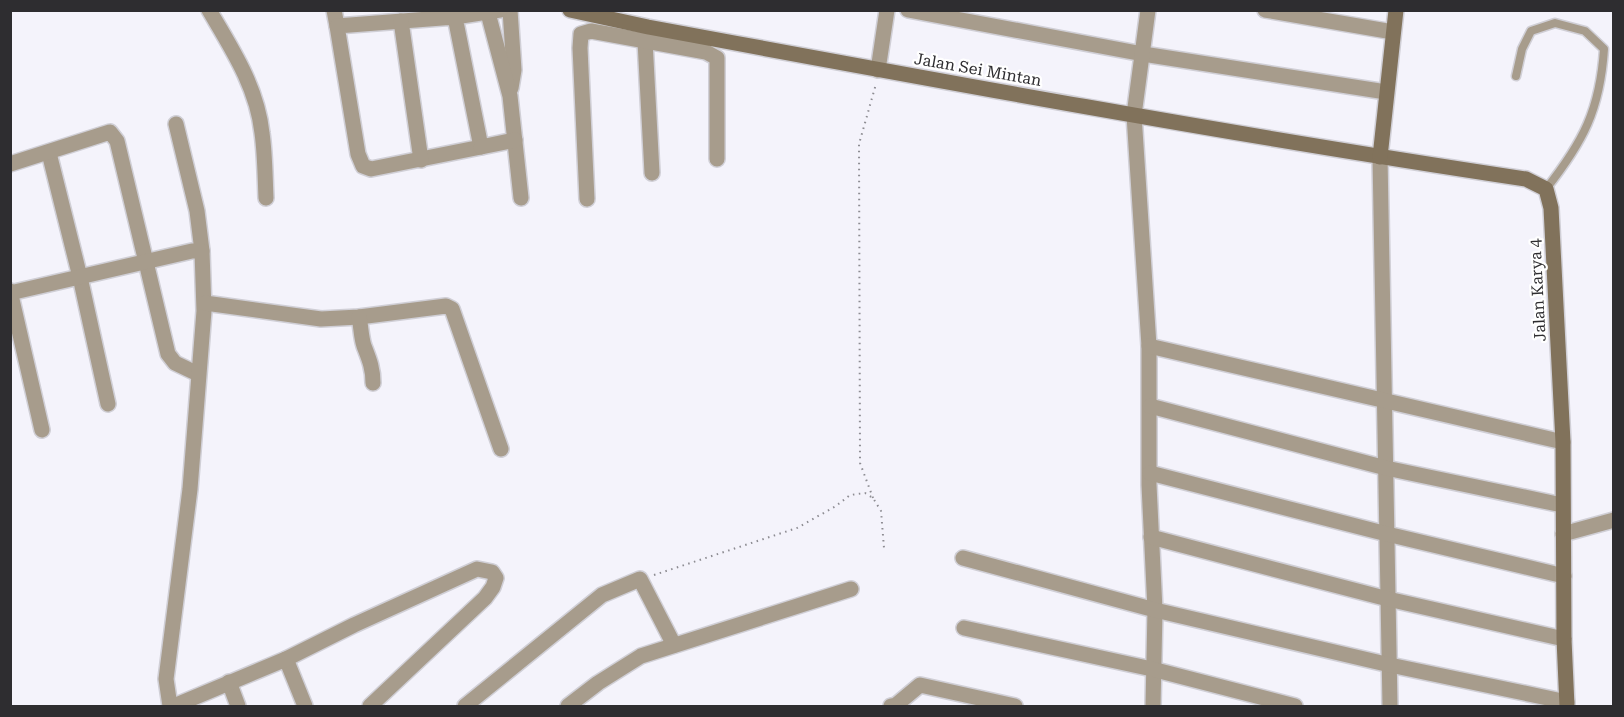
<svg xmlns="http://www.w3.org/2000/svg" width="1624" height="717" font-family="'Roboto Serif',serif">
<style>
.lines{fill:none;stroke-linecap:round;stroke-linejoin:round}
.lane-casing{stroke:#d0cfd6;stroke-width:11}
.street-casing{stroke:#d0cfd6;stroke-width:18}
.secondary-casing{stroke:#d0cfd6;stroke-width:18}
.path{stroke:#8d8c92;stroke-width:2;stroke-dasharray:1.5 4.5;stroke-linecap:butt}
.lane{stroke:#a79c8c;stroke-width:8}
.street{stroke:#a79c8c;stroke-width:15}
.secondary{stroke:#81725b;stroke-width:15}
.labels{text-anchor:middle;stroke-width:4.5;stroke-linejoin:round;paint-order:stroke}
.street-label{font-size:16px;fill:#2e2d30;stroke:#fff}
</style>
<rect width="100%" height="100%" fill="#f4f3fb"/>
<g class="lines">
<!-- lane casing -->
<g class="lane-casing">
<path id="lane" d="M1516,76L1522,49L1531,31L1555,23L1585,31L1604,49C1600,110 1583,142 1546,189"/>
</g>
<!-- street casing -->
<g class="street-casing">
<g id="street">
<path d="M209,10C232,49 257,87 262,133C265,154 265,176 266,198"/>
<path d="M334,10L337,26"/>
<path d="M510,10L514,70L511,88"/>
<path d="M908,10L1143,54L1386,92"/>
<path d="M1148,10L1134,115L1149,346V485L1155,610L1153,706"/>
<path d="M1265,10L1393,32"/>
<path d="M488,13L510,96L521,198"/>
<path d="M455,17L481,147L371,169L363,166L358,154L337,26L455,17L500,10"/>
<path d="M401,21L421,160"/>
<path d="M647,33L645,41L652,173"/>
<path d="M878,70L887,10"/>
<path d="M176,124L197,211L202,251"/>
<path d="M481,147L515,140"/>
<path d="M49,153L80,277L108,404"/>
<path d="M1380,157L1390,706"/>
<path d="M10,164L110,132L117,141L168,354L175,363L198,374"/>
<path d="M587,199L580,48L581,34L591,31L706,52L717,58V159"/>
<path d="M10,291L42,430"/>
<path d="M10,293L192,251H202L204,311L190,489L166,679L170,706"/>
<path d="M205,303L321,319L359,317L446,306L452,309L501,449"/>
<path d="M359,317C361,326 361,337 364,346C369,359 373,368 373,383"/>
<path d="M1149,346L1563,442"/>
<path d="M1150,406L1386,468L1562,505"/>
<path d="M1150,473L1387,534L1564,576"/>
<path d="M1563,534L1614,520"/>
<path d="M1151,537L1388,599L1564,639"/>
<path d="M963,558L1155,610L1390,665L1567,702"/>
<path d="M964,628L1152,669L1295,706"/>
<path d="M286,659L305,706"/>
<path d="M229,682L238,706"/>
<path d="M174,706L286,659L354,625L477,569L492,572L496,578L493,587L485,598L370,706"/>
<path d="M465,706L602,595L640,579L674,645"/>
<path d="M568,706L598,683L641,656L851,589"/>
<path d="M891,706L896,705L920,685L1015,706"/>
</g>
</g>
<!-- secondary casing -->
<g class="secondary-casing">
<g id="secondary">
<path d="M570,10L648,27C940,81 1232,135 1526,179L1546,189L1551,208L1563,442L1564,639L1567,706"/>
<path d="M1380,157L1396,10"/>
</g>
</g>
<!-- path -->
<g class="path">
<path d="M873,498L860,463L859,144L876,84"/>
<path d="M654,575L797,528L836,506L850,495L865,493L873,498L881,511L884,548"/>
</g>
<!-- lane -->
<use href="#lane" class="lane"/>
<!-- street -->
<use href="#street" class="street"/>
<!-- secondary -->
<use href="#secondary" class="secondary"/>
</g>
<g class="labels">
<!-- street labels -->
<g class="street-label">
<text transform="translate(978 69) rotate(10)" y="6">Jalan Sei Mintan</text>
<text transform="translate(1537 290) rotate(-93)" y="6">Jalan Karya 4</text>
</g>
</g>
<!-- border -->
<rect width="1624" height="717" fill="none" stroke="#2e2d30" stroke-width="24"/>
</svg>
